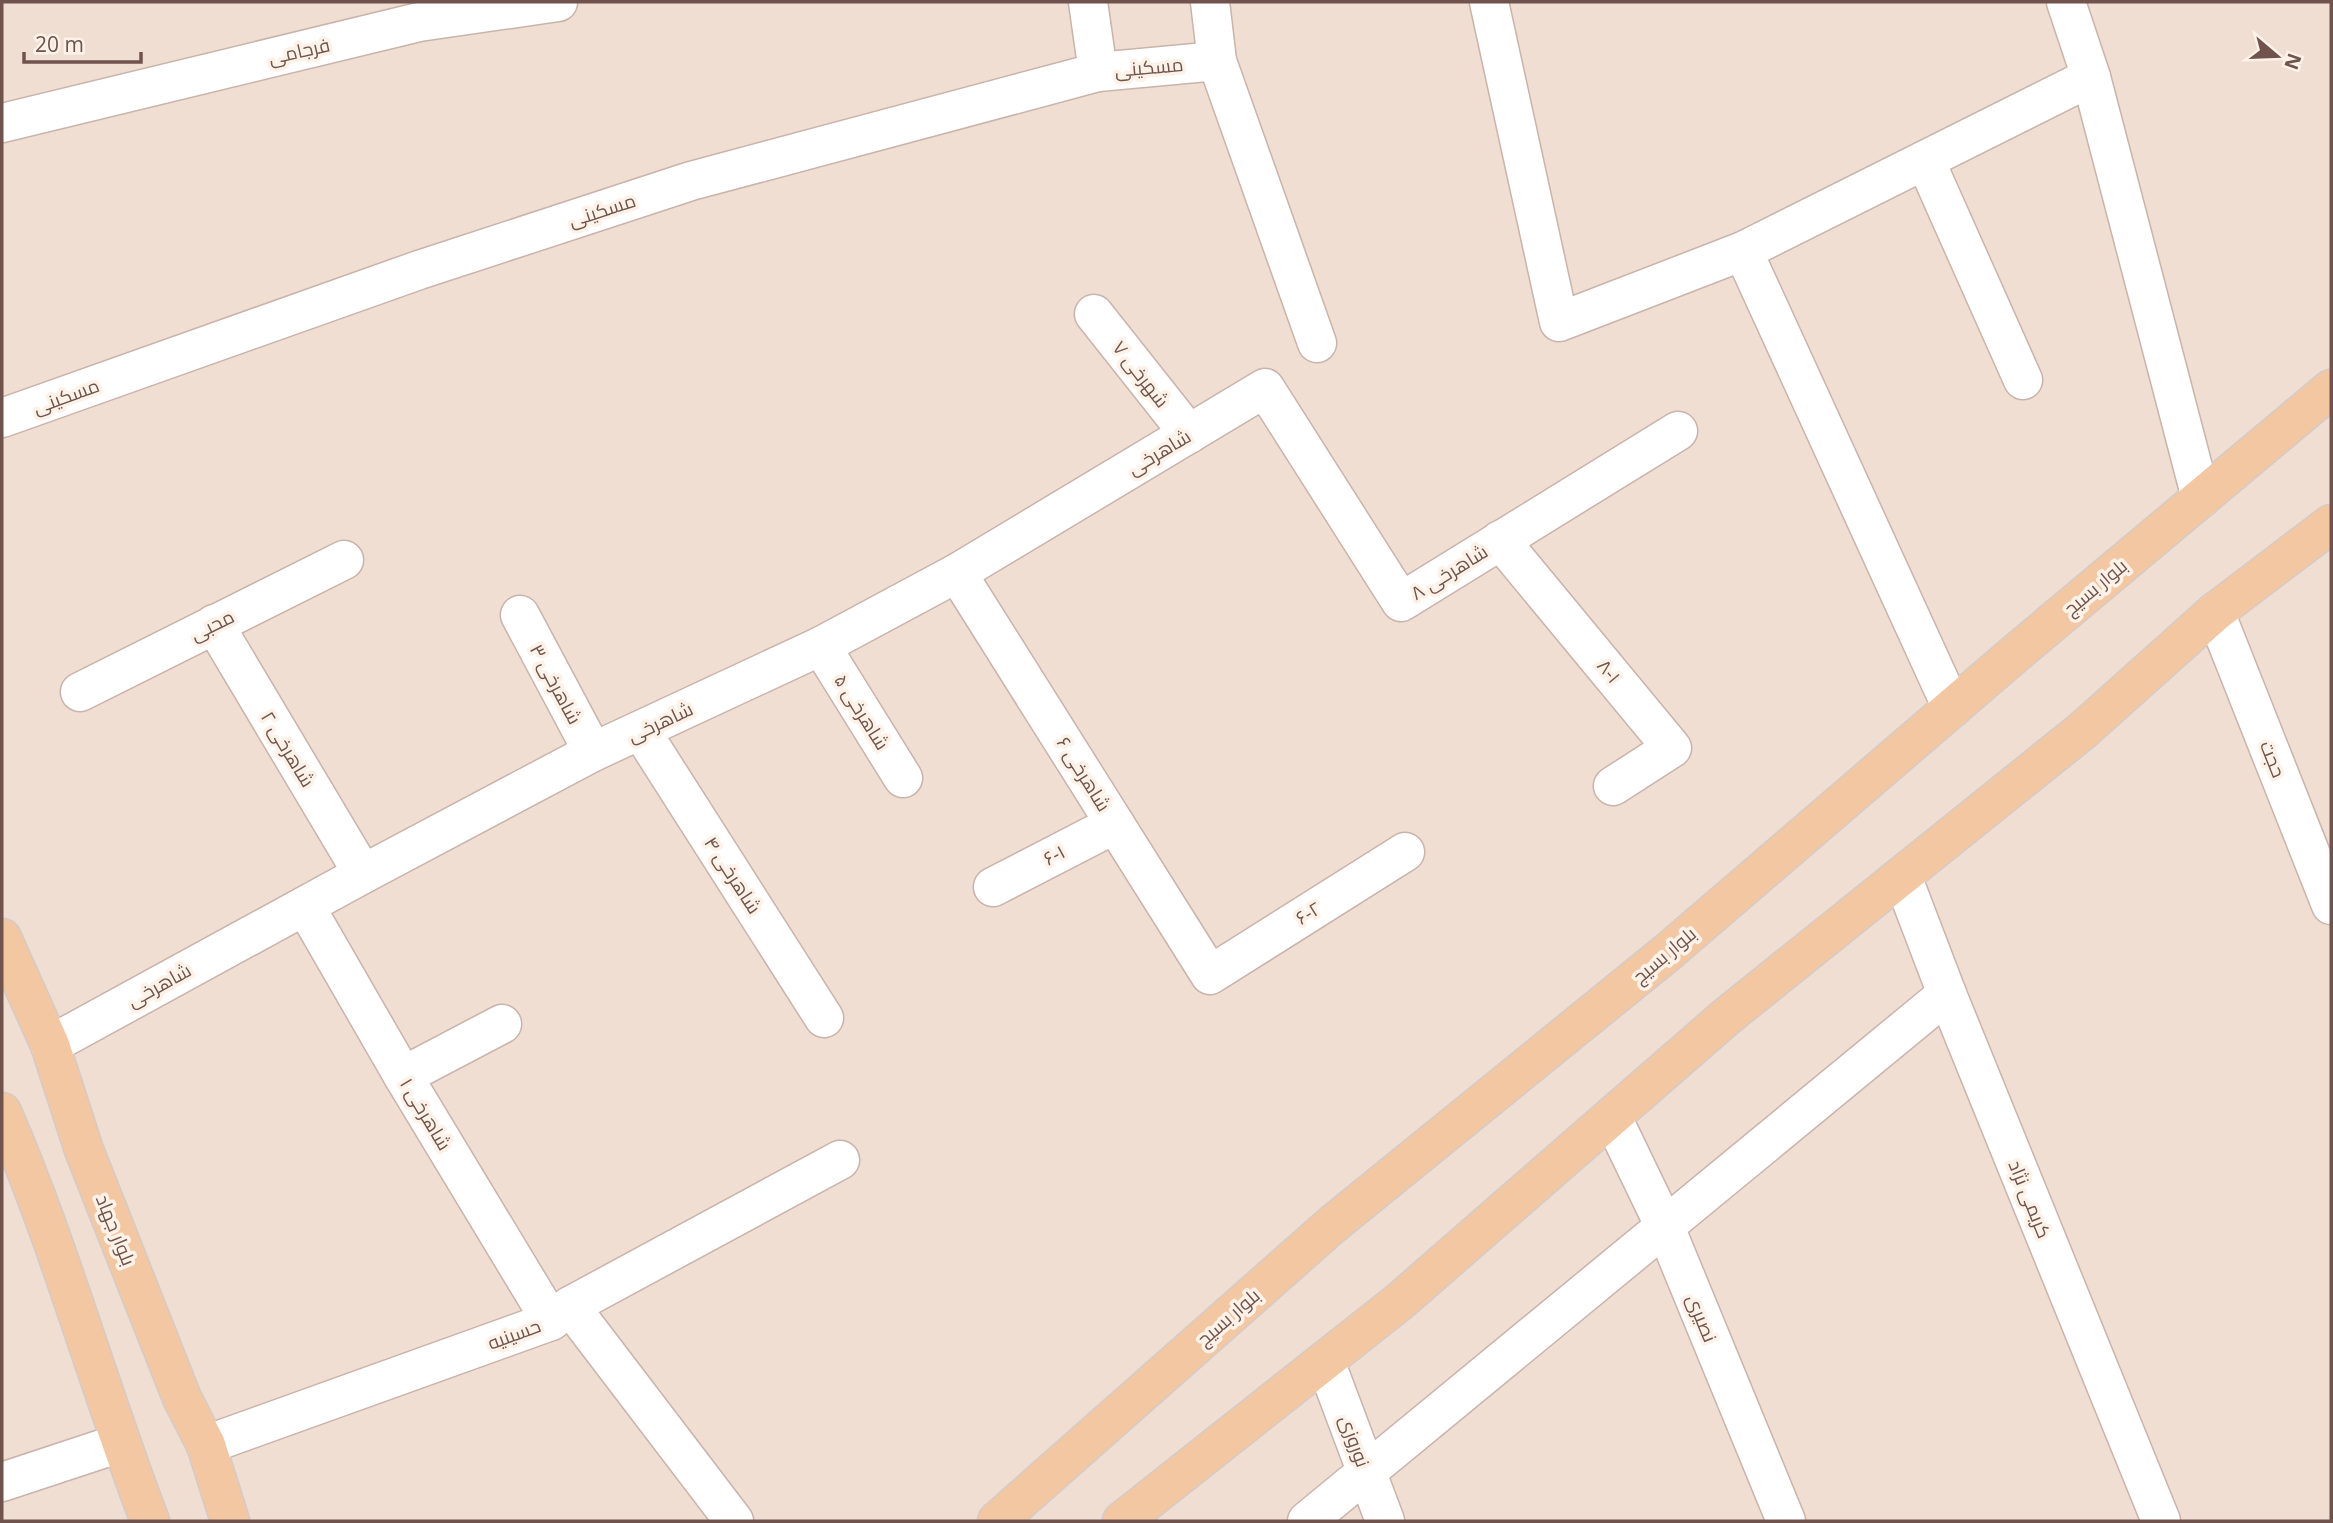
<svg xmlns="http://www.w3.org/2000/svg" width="2333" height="1523" font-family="'Open Sans',Cairo,sans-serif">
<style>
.residential{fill:#f0ded2}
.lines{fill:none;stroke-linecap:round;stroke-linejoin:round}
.minor-casing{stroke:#c9b4ab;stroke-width:41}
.major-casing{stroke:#d4cbc9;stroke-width:41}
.minor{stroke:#fff;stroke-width:38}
.major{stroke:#f2c7a1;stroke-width:38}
.labels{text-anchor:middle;stroke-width:7;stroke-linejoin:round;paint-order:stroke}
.street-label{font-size:19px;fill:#6f534c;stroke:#fdf2e8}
</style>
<rect width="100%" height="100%" fill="#f9ede3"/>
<!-- residential -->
<rect class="residential" x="2" y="2" width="2329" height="1519"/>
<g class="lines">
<!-- minor casing -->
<g class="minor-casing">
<g id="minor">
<path d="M1088,2L1098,72"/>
<path d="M1210,2L1217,61L1317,343"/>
<path d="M1489,2L1559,322L1743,251L2091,77"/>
<path d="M2066,2L2091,77L2201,498"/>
<path d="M2,123L419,22L558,2"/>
<path d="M1925,160L2023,380"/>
<path d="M1743,251L1952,708"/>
<path d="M1094,314L1189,434"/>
<path d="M2,418L419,270L691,181L1098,72L1217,61"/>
<path d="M1500,540L1672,748L1613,786"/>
<path d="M957,573L1210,975L1405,852"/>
<path d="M2215,612L2331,905"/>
<path d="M520,615L593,752"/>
<path d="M214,624L363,874"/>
<path d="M821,646L903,778"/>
<path d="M80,692L344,560"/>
<path d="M641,731L824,1018"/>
<path d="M1902,876L1947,994L2161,1521"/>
<path d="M993,887L1115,824"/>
<path d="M305,906L403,1076L551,1321"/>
<path d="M50,1045L363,874L593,752L821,646L957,573L1265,388L1401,602L1678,431"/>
<path d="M403,1076L502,1024"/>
<path d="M1612,1117L1665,1227L1786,1521"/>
<path d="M570,1306L734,1521"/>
<path d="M1325,1361L1385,1521"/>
<path d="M206,1445L551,1321L570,1306L840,1160"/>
<path d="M2,1482L120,1443"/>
<path d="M1307,1521L1947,994"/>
</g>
</g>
<!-- major casing -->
<g class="major-casing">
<g id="major">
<path d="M2,938L50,1045L84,1150L182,1398L206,1445L230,1521"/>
<path d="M2,1112C60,1245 98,1386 150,1521"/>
<path d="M997,1521L1333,1224L1668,952L2016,653L2331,389"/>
<path d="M1122,1521L1399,1302L1726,1017L2082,731L2215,612L2331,524"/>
</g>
</g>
<!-- minor -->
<use href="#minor" class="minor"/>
<!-- major -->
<use href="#major" class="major"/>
</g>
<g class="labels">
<!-- street labels -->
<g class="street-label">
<text transform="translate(299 51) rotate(-13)" y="7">فرجامی</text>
<text transform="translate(1149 67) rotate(-5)" y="7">مسکینی</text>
<text transform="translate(602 210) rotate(-18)" y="7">مسکینی</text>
<text transform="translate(1141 374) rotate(52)" y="7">شهرخی ۷</text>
<text transform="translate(66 396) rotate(-20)" y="7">مسکینی</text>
<text transform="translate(1159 452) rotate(-31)" y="7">شاهرخی</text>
<text transform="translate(1449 572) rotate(-32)" y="7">شاهرخی ۸</text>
<text transform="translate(2095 587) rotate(-40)" y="7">بلوار بسیج</text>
<text transform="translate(212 625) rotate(-26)" y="7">محبی</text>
<text transform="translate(1609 671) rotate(50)" y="7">۸-۱</text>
<text transform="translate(556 684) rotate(62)" y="7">شاهرخی ۳</text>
<text transform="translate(862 712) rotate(58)" y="7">شاهرخی ۵</text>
<text transform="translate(660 722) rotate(-25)" y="7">شاهرخی</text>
<text transform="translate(288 749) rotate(59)" y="7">شاهرخی ۲</text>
<text transform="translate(2273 759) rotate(68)" y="7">حجت</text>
<text transform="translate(1084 774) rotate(58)" y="7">شاهرخی ۶</text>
<text transform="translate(1054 855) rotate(-28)" y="7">۶-۱</text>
<text transform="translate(733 875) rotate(57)" y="7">شاهرخی ۴</text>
<text transform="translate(1308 913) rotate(-32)" y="7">۶-۲</text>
<text transform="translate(1664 955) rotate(-40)" y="7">بلوار بسیج</text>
<text transform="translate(159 985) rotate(-29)" y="7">شاهرخی</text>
<text transform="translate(426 1114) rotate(59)" y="7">شاهرخی ۱</text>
<text transform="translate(2030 1199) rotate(68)" y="7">کریمی نژاد</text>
<text transform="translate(116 1230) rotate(68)" y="7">بلوار جهاد</text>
<text transform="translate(1228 1317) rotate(-41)" y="7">بلوار بسیج</text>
<text transform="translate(1702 1318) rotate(68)" y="7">نصیری</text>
<text transform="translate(514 1334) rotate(-20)" y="7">حسینیه</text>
<text transform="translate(1355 1441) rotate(70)" y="7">نوروزی</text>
</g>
</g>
<!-- border -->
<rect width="2333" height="1523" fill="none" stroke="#6f534c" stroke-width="7"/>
<!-- north arrow -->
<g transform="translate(2277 56) rotate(109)" stroke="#fdf2e8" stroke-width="5" paint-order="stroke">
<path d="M0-5L12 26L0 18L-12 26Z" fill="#6f534c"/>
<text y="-10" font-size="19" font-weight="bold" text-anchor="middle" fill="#6f534c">N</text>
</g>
<!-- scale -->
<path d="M24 52v10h117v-10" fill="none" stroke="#6f534c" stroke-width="3.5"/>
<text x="35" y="52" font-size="21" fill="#6f534c" stroke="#fdf2e8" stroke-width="5" paint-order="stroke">20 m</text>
</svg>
